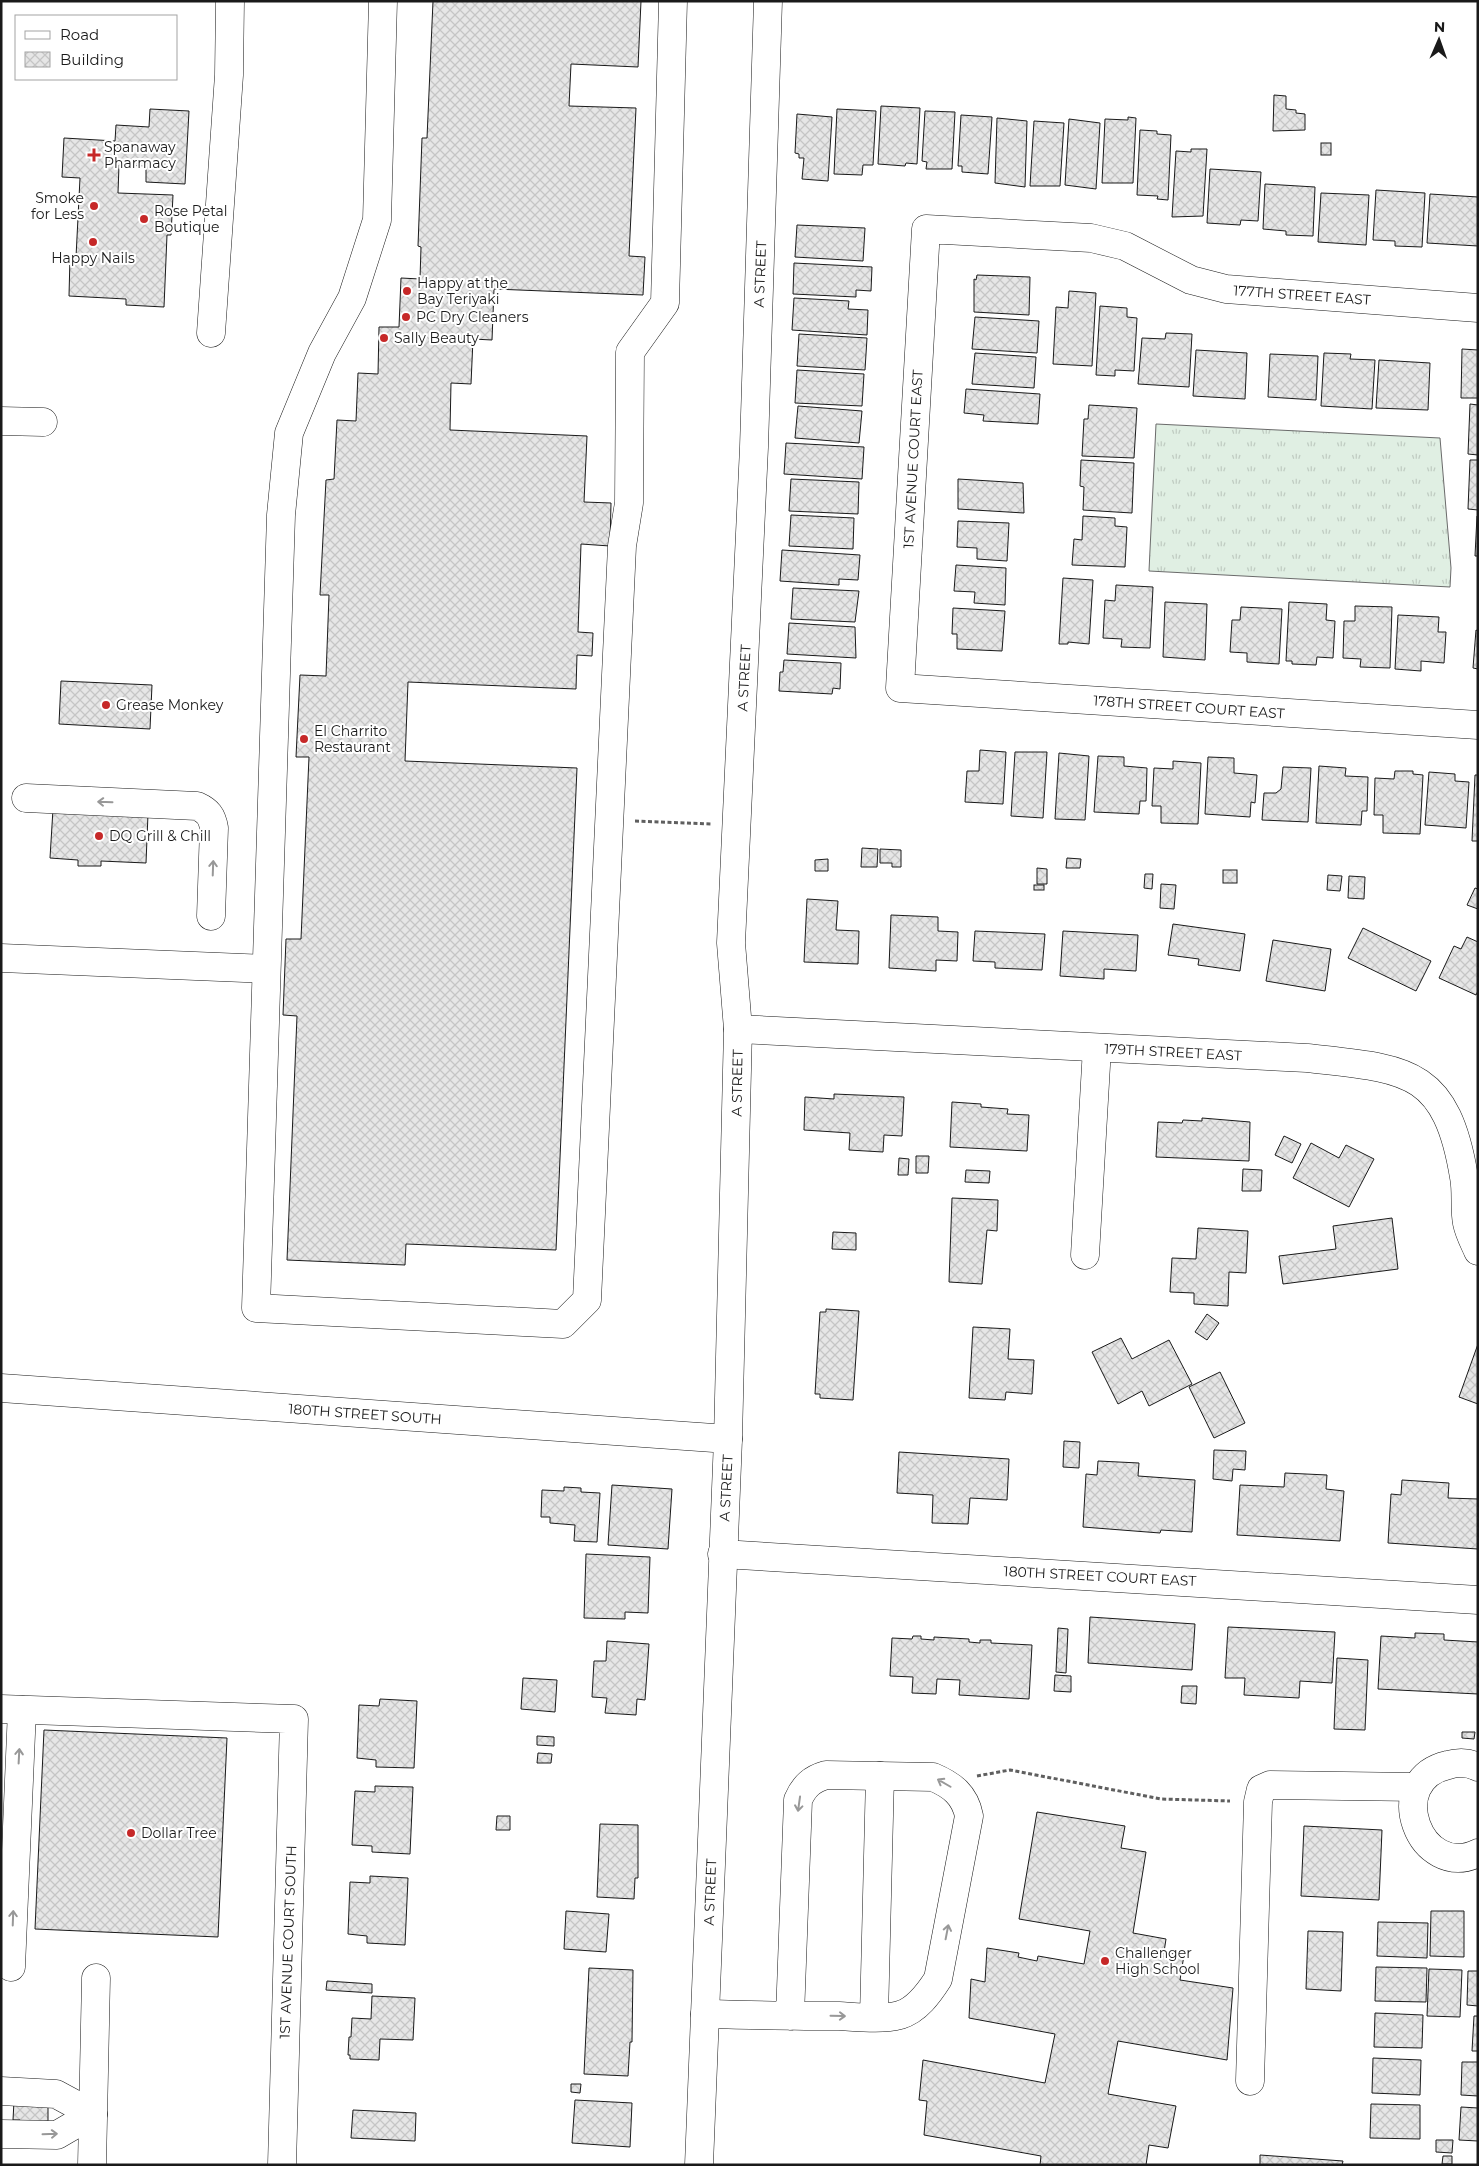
<svg xmlns="http://www.w3.org/2000/svg" width="1479" height="2166" font-family="Montserrat,sans-serif">
<style>
.grass{fill:url(#grass-tufts);stroke:#6a6a6a}
.building{fill:url(#building-cross-hatch);stroke:#1a1a1a}
.lines{fill:none;stroke-linecap:round;stroke-linejoin:round}
.minor-casing{stroke:#1a1a1a;stroke-width:29}
.path{stroke:#5f5f5f;stroke-width:3;stroke-dasharray:4 2.5;stroke-linecap:butt}
.minor{stroke:#fff;stroke-width:28}
.oneway{stroke:#989898}
.poi-dot{fill:#c62828;stroke:#fff;stroke-width:2}
.labels{text-anchor:middle;stroke-width:4;stroke-linejoin:round;paint-order:stroke}
.poi-label{font-size:14px;fill:#1a1a1a;stroke:#fff;text-anchor:start}
.street-label{font-size:14px;fill:#1a1a1a;stroke:#fff}
</style>
<defs>
<pattern id="grass-tufts" width="24" height="20" patternUnits="userSpaceOnUse" patternTransform="scale(1.25)"><rect width="24" height="20" fill="#e0efe3"/><path d="M3 7l-1-3M5 7V3M7 7l1-3M15 17l-1-3M17 17v-4M19 17l1-3" fill="none" stroke="#c0ccc2"/></pattern>
<pattern id="building-cross-hatch" width="8" height="8" patternUnits="userSpaceOnUse" patternTransform="scale(1.25)"><rect width="8" height="8" fill="#e6e6e6"/><path d="M0 0l8 8M0 8l8-8" fill="none" stroke="#c5c5c5"/></pattern>
</defs>
<rect width="100%" height="100%" fill="#fff"/>
<!-- grass -->
<path class="grass" d="M1156,424L1440,438L1451,568L1450,587L1149,571Z"/>
<!-- building -->
<g class="building">
<path d="M433,1H641L638,67L571,64L569,106L636,108L629,256L645,257L643,295L494,289L492,340L473,339L471,384L451,383L450,430L587,436L584,502L611,503L610,546L581,544L578,632L593,633L592,656L577,655L576,689L408,682L405,761L577,768L556,1250L406,1244L405,1265L287,1260L297,1016L283,1015L286,939H301L309,757H296L300,675L326,676L329,595H320L326,480L334,479L337,420L356,421L358,373L378,374L379,327H399L401,278L420,279L421,247L418,246L422,138H427Z"/>
<path d="M1274,95L1286,96V109L1296,110V113L1305,114V130L1273,131Z"/>
<path d="M881,106L920,108L917,164L906,163L905,166L878,164Z"/>
<path d="M150,109L189,111L185,184L146,182V166L119,165L118,193L173,195L171,235H167L164,307L126,305V299L69,296L70,257H76L80,178L62,177L64,138L115,141L116,125L149,127Z"/>
<path d="M837,109L876,111L873,165H863L862,175L834,174Z"/>
<path d="M925,111L955,112L952,169H926L927,162L922,161Z"/>
<path d="M797,114L832,117L828,181L802,179L804,158H799V154L795,153Z"/>
<path d="M961,115L992,117L988,174L962,172V166H958Z"/>
<path d="M1128,117L1136,118L1133,183H1102L1105,119L1128,120Z"/>
<path d="M997,118L1027,121L1025,187L995,183Z"/>
<path d="M1069,119L1100,123L1096,189L1065,185Z"/>
<path d="M1034,121L1064,123L1060,186H1030Z"/>
<path d="M1140,130L1157,131V134L1171,135L1168,200L1157,199L1158,196L1137,195Z"/>
<rect x="1321" y="143" width="10" height="12"/>
<path d="M1191,149H1207L1203,216L1172,217L1176,151L1191,152Z"/>
<path d="M1210,169L1261,172L1258,221L1241,220L1240,225L1207,223Z"/>
<path d="M1265,184L1315,187L1313,236L1286,235V231L1263,229Z"/>
<path d="M1376,190L1425,193L1422,247L1395,246V241L1373,240Z"/>
<path d="M1321,193L1369,195L1366,245L1318,242Z"/>
<path d="M1430,194L1478,197V246L1427,243Z"/>
<path d="M797,225L865,228L863,261L795,257Z"/>
<path d="M794,263L872,267L871,291L856,290V297L793,294Z"/>
<path d="M977,275L1030,277L1029,315L974,312V279L976,280Z"/>
<path d="M1069,291L1096,293L1092,366L1053,364L1056,307L1068,308Z"/>
<path d="M794,298L849,301L848,309L868,310L867,335L792,330Z"/>
<path d="M1100,306L1127,308V317L1137,318L1134,371L1115,370V376L1096,375Z"/>
<path d="M975,317L1039,321L1037,353L972,349Z"/>
<path d="M1166,333L1192,334L1189,387L1138,384L1142,338L1165,339Z"/>
<path d="M799,334L867,338L865,370L797,366Z"/>
<path d="M1462,349L1478,350V398H1461Z"/>
<path d="M1196,350L1247,353L1245,399L1193,396Z"/>
<path d="M975,353L1036,357L1034,388L972,384Z"/>
<path d="M1324,353L1351,354L1350,359L1375,360L1372,409L1321,406Z"/>
<path d="M1270,354L1318,356L1316,400L1268,397Z"/>
<path d="M1379,360L1430,363L1428,410L1376,408Z"/>
<path d="M797,370L864,374L862,406L795,403Z"/>
<path d="M966,389L1040,394L1038,424L983,421L984,415L964,413Z"/>
<path d="M1470,404L1478,405V455L1468,454Z"/>
<path d="M1089,405L1137,408L1134,458L1082,456L1084,419H1088Z"/>
<path d="M798,406L862,411L859,443L795,438Z"/>
<path d="M786,443L864,447L862,479L784,474Z"/>
<path d="M1081,460L1134,463L1132,513L1083,510L1084,487L1080,486Z"/>
<path d="M1470,460H1478V510L1468,509Z"/>
<path d="M791,479L859,482L858,514L789,511Z"/>
<path d="M958,479L1023,483L1024,513L958,509Z"/>
<path d="M791,515L854,518L853,549L789,546Z"/>
<path d="M1083,516L1115,518V526L1127,527L1125,567L1072,565L1074,539L1082,540Z"/>
<path d="M1477,516H1478V556H1475Z"/>
<path d="M958,521L1009,523L1007,561L977,559V548L957,547Z"/>
<path d="M782,550L860,555L858,580L839,579V585L780,581Z"/>
<path d="M956,565L1006,568L1005,605L974,603L975,592L954,591Z"/>
<path d="M1063,578L1093,580L1089,644L1068,642V644H1059Z"/>
<path d="M1116,585L1153,587L1150,648L1121,647L1122,639L1103,638L1105,600L1115,601Z"/>
<path d="M793,588L859,591L855,622L791,619Z"/>
<path d="M1165,602L1207,604L1205,660L1163,657Z"/>
<path d="M1289,602L1327,604L1326,620L1335,621L1333,658L1317,657L1316,665L1292,664V661H1286Z"/>
<path d="M1355,606L1392,607L1390,668L1360,667L1361,659L1343,658L1344,621H1355Z"/>
<path d="M1241,607L1282,609L1279,664L1247,662V653L1230,652L1232,620H1240Z"/>
<path d="M953,608L1005,611L1002,651L957,649V634H952Z"/>
<path d="M1398,615L1439,617L1438,632H1446L1444,663L1421,661V671L1395,669Z"/>
<path d="M789,623L855,627L856,658L787,654Z"/>
<path d="M1476,630L1478,631V669L1473,668Z"/>
<path d="M784,660L841,663L840,689L833,688L832,694L779,691L780,672H783Z"/>
<path d="M61,681L152,685L150,729L59,724Z"/>
<path d="M980,750L1006,752L1003,804L965,802L967,771H979Z"/>
<path d="M1015,752H1047L1043,818L1011,816Z"/>
<path d="M1059,753L1089,756L1085,820L1055,819Z"/>
<path d="M1098,756L1124,757V766L1147,768L1146,801H1140L1139,814L1094,812Z"/>
<path d="M1208,757L1234,758V773L1257,775L1255,803L1251,802L1250,817L1205,814Z"/>
<path d="M1173,761L1201,763L1198,824L1161,823V806H1152L1154,768L1173,769Z"/>
<path d="M1319,766L1346,768L1345,776L1368,777L1367,811H1362L1361,825L1316,823Z"/>
<path d="M1283,767L1311,768L1308,822L1262,820L1264,793H1276L1281,789Z"/>
<path d="M1395,771H1413V774L1423,775L1420,834L1383,833V815H1374L1375,778L1394,779Z"/>
<path d="M1429,772L1455,774V781L1469,782L1466,828L1425,825Z"/>
<path d="M1475,775H1478V841H1472Z"/>
<path d="M53,809L148,814L146,863L101,861V866H78V860L50,858Z"/>
<path d="M862,848L878,849L877,867H861Z"/>
<path d="M880,849L901,850V867H892V863H880Z"/>
<path d="M1067,858L1081,859L1080,868H1066Z"/>
<path d="M828,859V871H815V860Z"/>
<path d="M1037,868L1047,869V884H1037Z"/>
<rect x="1223" y="870" width="14" height="13"/>
<path d="M1145,874H1153L1152,889L1144,888Z"/>
<path d="M1328,875L1342,876L1340,891L1327,890Z"/>
<path d="M1349,876L1365,877L1364,899L1348,898Z"/>
<path d="M1161,884L1176,885L1174,909L1160,908Z"/>
<rect x="1034" y="885" width="10" height="5"/>
<path d="M1475,888L1478,889V909L1467,905Z"/>
<path d="M807,899L838,901L836,930L859,931L858,964L804,962Z"/>
<path d="M891,915L938,917V931L958,932L957,961L936,960V971L889,968Z"/>
<path d="M1173,924L1245,934L1240,971L1198,965L1199,959L1168,955Z"/>
<path d="M1363,928L1431,961L1416,991L1348,958Z"/>
<path d="M975,931L1045,934L1042,970L995,968V962L973,961Z"/>
<path d="M1063,931L1138,935L1136,971L1104,969V979L1060,976Z"/>
<path d="M1467,937L1478,942V991L1476,995L1439,978L1454,946L1461,949Z"/>
<path d="M1273,940L1331,949L1325,991L1266,981Z"/>
<path d="M834,1094L904,1097L902,1136L884,1135L883,1152L849,1150L850,1133L804,1130L805,1097L834,1099Z"/>
<path d="M952,1102L981,1104V1107L1008,1109L1007,1114L1029,1115L1027,1151L950,1147Z"/>
<path d="M1202,1118L1250,1122L1249,1161L1156,1157L1158,1122L1182,1123L1183,1120L1202,1121Z"/>
<path d="M1284,1136L1301,1144L1292,1163L1275,1155Z"/>
<path d="M1311,1143L1339,1158L1346,1145L1374,1159L1349,1207L1293,1178Z"/>
<path d="M916,1156H929L928,1173H916Z"/>
<path d="M899,1158L909,1159L908,1175H898Z"/>
<path d="M1243,1169L1262,1170L1261,1191H1242Z"/>
<path d="M966,1170L990,1171L989,1183L965,1182Z"/>
<path d="M952,1198L998,1200L997,1231L987,1230L982,1284L949,1282Z"/>
<path d="M1392,1218L1398,1269L1283,1284L1279,1256L1336,1249L1333,1226Z"/>
<path d="M1198,1228L1248,1231L1246,1273L1229,1272L1228,1306L1194,1304V1293L1170,1292L1172,1258L1196,1259Z"/>
<path d="M833,1232L856,1233V1250L832,1249Z"/>
<path d="M826,1309L859,1311L853,1400L820,1398V1394H815L820,1312H826Z"/>
<path d="M1207,1314L1219,1323L1207,1340L1195,1332Z"/>
<path d="M973,1327L1010,1329L1008,1359L1034,1360L1032,1394L1006,1392L1005,1400L969,1398Z"/>
<path d="M1121,1338L1132,1359L1169,1340L1192,1384L1149,1406L1142,1391L1118,1404L1092,1352Z"/>
<path d="M1478,1344V1404L1459,1397Z"/>
<path d="M1220,1372L1245,1423L1214,1438L1189,1387Z"/>
<path d="M1064,1441L1080,1442L1079,1468L1063,1467Z"/>
<path d="M1214,1450L1246,1451L1245,1470L1233,1469L1232,1481L1213,1479Z"/>
<path d="M899,1452L1009,1459L1007,1500L970,1498L968,1524L932,1523L933,1495L897,1493Z"/>
<path d="M1098,1461L1139,1463L1138,1476L1195,1480L1192,1532L1161,1530L1160,1533L1083,1527L1086,1474L1097,1475Z"/>
<path d="M1285,1473L1327,1475L1326,1489L1344,1491L1340,1541L1237,1535L1240,1485L1284,1487Z"/>
<path d="M1402,1480L1449,1483L1448,1498L1478,1499V1549L1388,1543L1391,1494L1401,1495Z"/>
<path d="M612,1485L672,1489L668,1549L608,1545Z"/>
<path d="M564,1487L581,1488V1492L600,1493L597,1542L574,1541L575,1525L550,1523V1517H541L542,1490L564,1491Z"/>
<path d="M586,1554L650,1557L648,1613L625,1612V1619L584,1618Z"/>
<path d="M1090,1617L1195,1624L1192,1670L1088,1663Z"/>
<path d="M1228,1627L1335,1632L1332,1683L1300,1681L1299,1698L1244,1695L1245,1678H1225Z"/>
<path d="M1058,1628L1068,1629L1066,1673L1056,1672Z"/>
<path d="M1415,1633L1444,1634V1640L1478,1642V1694L1378,1689L1381,1636L1415,1638Z"/>
<path d="M913,1636H921V1639L934,1640V1637L969,1639V1642L980,1643V1640H991V1643L1032,1645L1029,1699L959,1695L960,1680L937,1679L936,1694L912,1693L913,1677L890,1676L892,1638L912,1639Z"/>
<path d="M607,1641L649,1644L645,1700L637,1699L636,1715L605,1713L607,1698L592,1697L594,1661H606Z"/>
<path d="M1337,1658L1368,1660L1365,1730L1334,1729Z"/>
<path d="M1055,1675L1071,1676V1692L1054,1691Z"/>
<path d="M523,1678L557,1680L555,1712L521,1709Z"/>
<path d="M1182,1686H1197L1196,1704L1181,1703Z"/>
<path d="M380,1699L417,1701L414,1768L376,1767V1760L357,1758L359,1705L379,1706Z"/>
<path d="M44,1730L227,1738L218,1937L35,1929Z"/>
<path d="M1462,1732H1475L1474,1739L1462,1738Z"/>
<path d="M537,1736L554,1737V1746L537,1745Z"/>
<path d="M538,1753L552,1754L551,1763H537Z"/>
<path d="M375,1786L413,1787L410,1854L372,1852V1846L352,1845L355,1791L375,1792Z"/>
<path d="M1037,1812L1125,1826L1121,1848L1146,1852L1133,1933L1166,1939L1164,1952L1184,1955L1180,1980L1233,1988L1227,2060L1118,2041L1108,2094L1176,2106L1168,2148L1149,2145L1146,2165H1040L1041,2156L924,2135L927,2101L919,2100L923,2060L1045,2083L1055,2034L969,2018L971,1979L985,1982L987,1948L1019,1953L1018,1957L1037,1961L1038,1956L1084,1964L1090,1931L1019,1919Z"/>
<path d="M497,1816H510V1830H496Z"/>
<path d="M600,1824L638,1825V1878H635L634,1899L597,1897Z"/>
<path d="M1304,1826L1382,1830L1379,1900L1301,1896Z"/>
<path d="M370,1876L408,1878L405,1945L367,1943V1936L348,1934L350,1882L370,1883Z"/>
<path d="M566,1911L609,1914L606,1952L564,1949Z"/>
<path d="M1431,1911H1464V1957L1430,1956Z"/>
<path d="M1378,1922L1428,1923L1427,1958L1377,1956Z"/>
<path d="M1308,1931L1343,1932L1341,1991L1306,1989Z"/>
<path d="M1376,1967L1427,1968L1426,2002L1375,2001Z"/>
<path d="M589,1968L633,1970L632,2042H630L628,2076L584,2074Z"/>
<path d="M1429,1969L1462,1970L1460,2017L1427,2016Z"/>
<path d="M1468,1971H1478V2006L1467,2005Z"/>
<path d="M327,1981L372,1984V1993L326,1990Z"/>
<path d="M372,1996L415,1998L413,2040L380,2039L379,2060L350,2059V2055H348L349,2037H351L352,2018L371,2019Z"/>
<path d="M1375,2013L1423,2015L1422,2048L1374,2047Z"/>
<path d="M1474,2016H1478V2051H1472Z"/>
<path d="M1373,2058L1421,2060L1420,2095L1372,2093Z"/>
<path d="M1462,2062H1478V2096L1461,2095Z"/>
<path d="M571,2084H581L580,2093L571,2092Z"/>
<path d="M575,2100L632,2103L630,2147L572,2143Z"/>
<path d="M14,2101L48,2102V2121L20,2124V2120H13Z"/>
<path d="M1371,2104L1420,2105V2139L1370,2138Z"/>
<path d="M1461,2107L1478,2108V2141L1459,2140Z"/>
<path d="M353,2110L416,2113L415,2141L351,2138Z"/>
<path d="M1436,2140H1453L1452,2153L1436,2152Z"/>
<path d="M1260,2155L1343,2161L1342,2165H1260Z"/>
<path d="M1443,2156H1452V2164H1442Z"/>
</g>
<g class="lines">
<!-- minor casing -->
<g class="minor-casing">
<g id="minor">
<path d="M383,1L377,220L352,298L322,353L289,433L281,515L256,1308L563,1324L587,1300L622,546L629,503L630,352L665,303L673,1"/>
<path d="M1478,308L1226,289L1191,280L1125,246L1091,238L926,229L900,688L1478,725"/>
<path d="M211,333L229,75L230,1"/>
<path d="M1,421L43,422"/>
<path d="M26,798L197,806C208,811 212,816 214,828L211,916"/>
<path d="M1,958L266,969"/>
<path d="M738,1029L1307,1058C1405,1069 1446,1067 1464,1177C1467,1192 1464,1208 1467,1223C1469,1233 1474,1242 1478,1251"/>
<path d="M1085,1255L1097,1048"/>
<path d="M1,1388L728,1439"/>
<path d="M722,1554L1478,1600"/>
<path d="M1,1709L294,1719L282,2165"/>
<path d="M1478,1767C1468,1762 1458,1762 1448,1765C1382,1780 1420,1881 1478,1853"/>
<path d="M11,1967L22,1710"/>
<path d="M705,2014C749,2015 794,2016 839,2016C858,2017 881,2020 900,2015C917,2010 929,1993 938,1979L969,1816C965,1795 952,1785 933,1777L826,1775C812,1779 804,1786 798,1800L790,2016"/>
<path d="M874,2017L880,1776"/>
<path d="M1250,2081L1258,1802L1261,1789L1270,1785L1417,1787"/>
<path d="M1,2091L56,2094L93,2114"/>
<path d="M1,2134L57,2135L93,2114"/>
<path d="M92,2165L96,1978"/>
<path d="M699,2165L728,1439L738,1029L731,943L754,447L768,1"/>
</g>
</g>
<!-- path -->
<g class="path">
<path d="M635,821L711,824"/>
<path d="M977,1776L1010,1770L1161,1799L1230,1801"/>
</g>
<!-- minor -->
<use href="#minor" class="minor"/>
</g>
<!-- one-way arrows -->
<defs><path id="oneway-shaft" d="M-6 0H5M1.5-3L5.5 0L1.5 3" fill="none" stroke-width="1.6" stroke-linecap="round" stroke-linejoin="round" transform="scale(1.25)"/></defs>
<g class="oneway">
<use href="#oneway-shaft" transform="translate(105 802) rotate(-178)"/>
<use href="#oneway-shaft" transform="translate(213 868) rotate(-88)"/>
<use href="#oneway-shaft" transform="translate(19 1756) rotate(-87)"/>
<use href="#oneway-shaft" transform="translate(944 1783) rotate(-150)"/>
<use href="#oneway-shaft" transform="translate(799 1804) rotate(98)"/>
<use href="#oneway-shaft" transform="translate(13 1918) rotate(-88)"/>
<use href="#oneway-shaft" transform="translate(947 1932) rotate(-79)"/>
<use href="#oneway-shaft" transform="translate(838 2016) rotate(1)"/>
<use href="#oneway-shaft" transform="translate(50 2134) rotate(-2)"/>
</g>
<!-- markers -->
<g class="poi-dot">
<path d="M91.5 147.5h5v5h5v5h-5v5h-5v-5h-5v-5h5z"/>
<circle cx="94" cy="206" r="5"/>
<circle cx="144" cy="219" r="5"/>
<circle cx="93" cy="242" r="5"/>
<circle cx="407" cy="291" r="5"/>
<circle cx="406" cy="317" r="5"/>
<circle cx="384" cy="338" r="5"/>
<circle cx="106" cy="705" r="5"/>
<circle cx="304" cy="739" r="5"/>
<circle cx="99" cy="836" r="5"/>
<circle cx="131" cy="1833" r="5"/>
<circle cx="1105" cy="1961" r="5"/>
</g>
<g class="labels">
<!-- poi labels -->
<g class="poi-label">
<text x="104" y="152">Spanaway<tspan x="104" dy="16">Pharmacy</tspan></text>
<text x="84" y="203" text-anchor="end">Smoke<tspan x="84" dy="16">for Less</tspan></text>
<text x="154" y="216">Rose Petal<tspan x="154" dy="16">Boutique</tspan></text>
<text x="93" y="263" text-anchor="middle">Happy Nails</text>
<text x="417" y="288">Happy at the<tspan x="417" dy="16">Bay Teriyaki</tspan></text>
<text x="416" y="322">PC Dry Cleaners</text>
<text x="394" y="343">Sally Beauty</text>
<text x="116" y="710">Grease Monkey</text>
<text x="314" y="736">El Charrito<tspan x="314" dy="16">Restaurant</tspan></text>
<text x="109" y="841">DQ Grill &amp; Chill</text>
<text x="141" y="1838">Dollar Tree</text>
<text x="1115" y="1958">Challenger<tspan x="1115" dy="16">High School</tspan></text>
</g>
<!-- street labels -->
<g class="street-label">
<text transform="translate(760 274) rotate(-88)" y="5">A STREET</text>
<text transform="translate(1302 295) rotate(4)" y="5">177TH STREET EAST</text>
<text transform="translate(913 459) rotate(-87)" y="5">1ST AVENUE COURT EAST</text>
<text transform="translate(744 678) rotate(-87)" y="5">A STREET</text>
<text transform="translate(1189 707) rotate(4)" y="5">178TH STREET COURT EAST</text>
<text transform="translate(1173 1052) rotate(3)" y="5">179TH STREET EAST</text>
<text transform="translate(737 1083) rotate(-89)" y="5">A STREET</text>
<text transform="translate(365 1414) rotate(4)" y="5">180TH STREET SOUTH</text>
<text transform="translate(726 1488) rotate(-87)" y="5">A STREET</text>
<text transform="translate(1100 1576) rotate(3)" y="5">180TH STREET COURT EAST</text>
<text transform="translate(710 1892) rotate(-88)" y="5">A STREET</text>
<text transform="translate(288 1942) rotate(-88)" y="5">1ST AVENUE COURT SOUTH</text>
</g>
</g>
<!-- border -->
<rect width="1479" height="2166" fill="none" stroke="#1a1a1a" stroke-width="5"/>
<!-- legend -->
<rect x="15" y="15" width="162" height="65" fill="#ffffff" stroke="#a3a3a3"/>
<rect x="25" y="31" width="25" height="8" fill="#ffffff" stroke="#a3a3a3"/>
<text x="60" y="40" font-size="15" fill="#1a1a1a">Road</text>
<rect x="25" y="52" width="25" height="15" fill="url(#building-cross-hatch)" stroke="#a3a3a3"/>
<text x="60" y="65" font-size="15" fill="#1a1a1a">Building</text>
<!-- north arrow -->
<g transform="translate(1439 40) rotate(2)" stroke="#ffffff" stroke-width="4" paint-order="stroke">
<path d="M0-4L9 19L0 12L-9 19Z" fill="#1a1a1a"/>
<text y="-8" font-size="14" font-weight="bold" text-anchor="middle" fill="#1a1a1a">N</text>
</g>
</svg>
